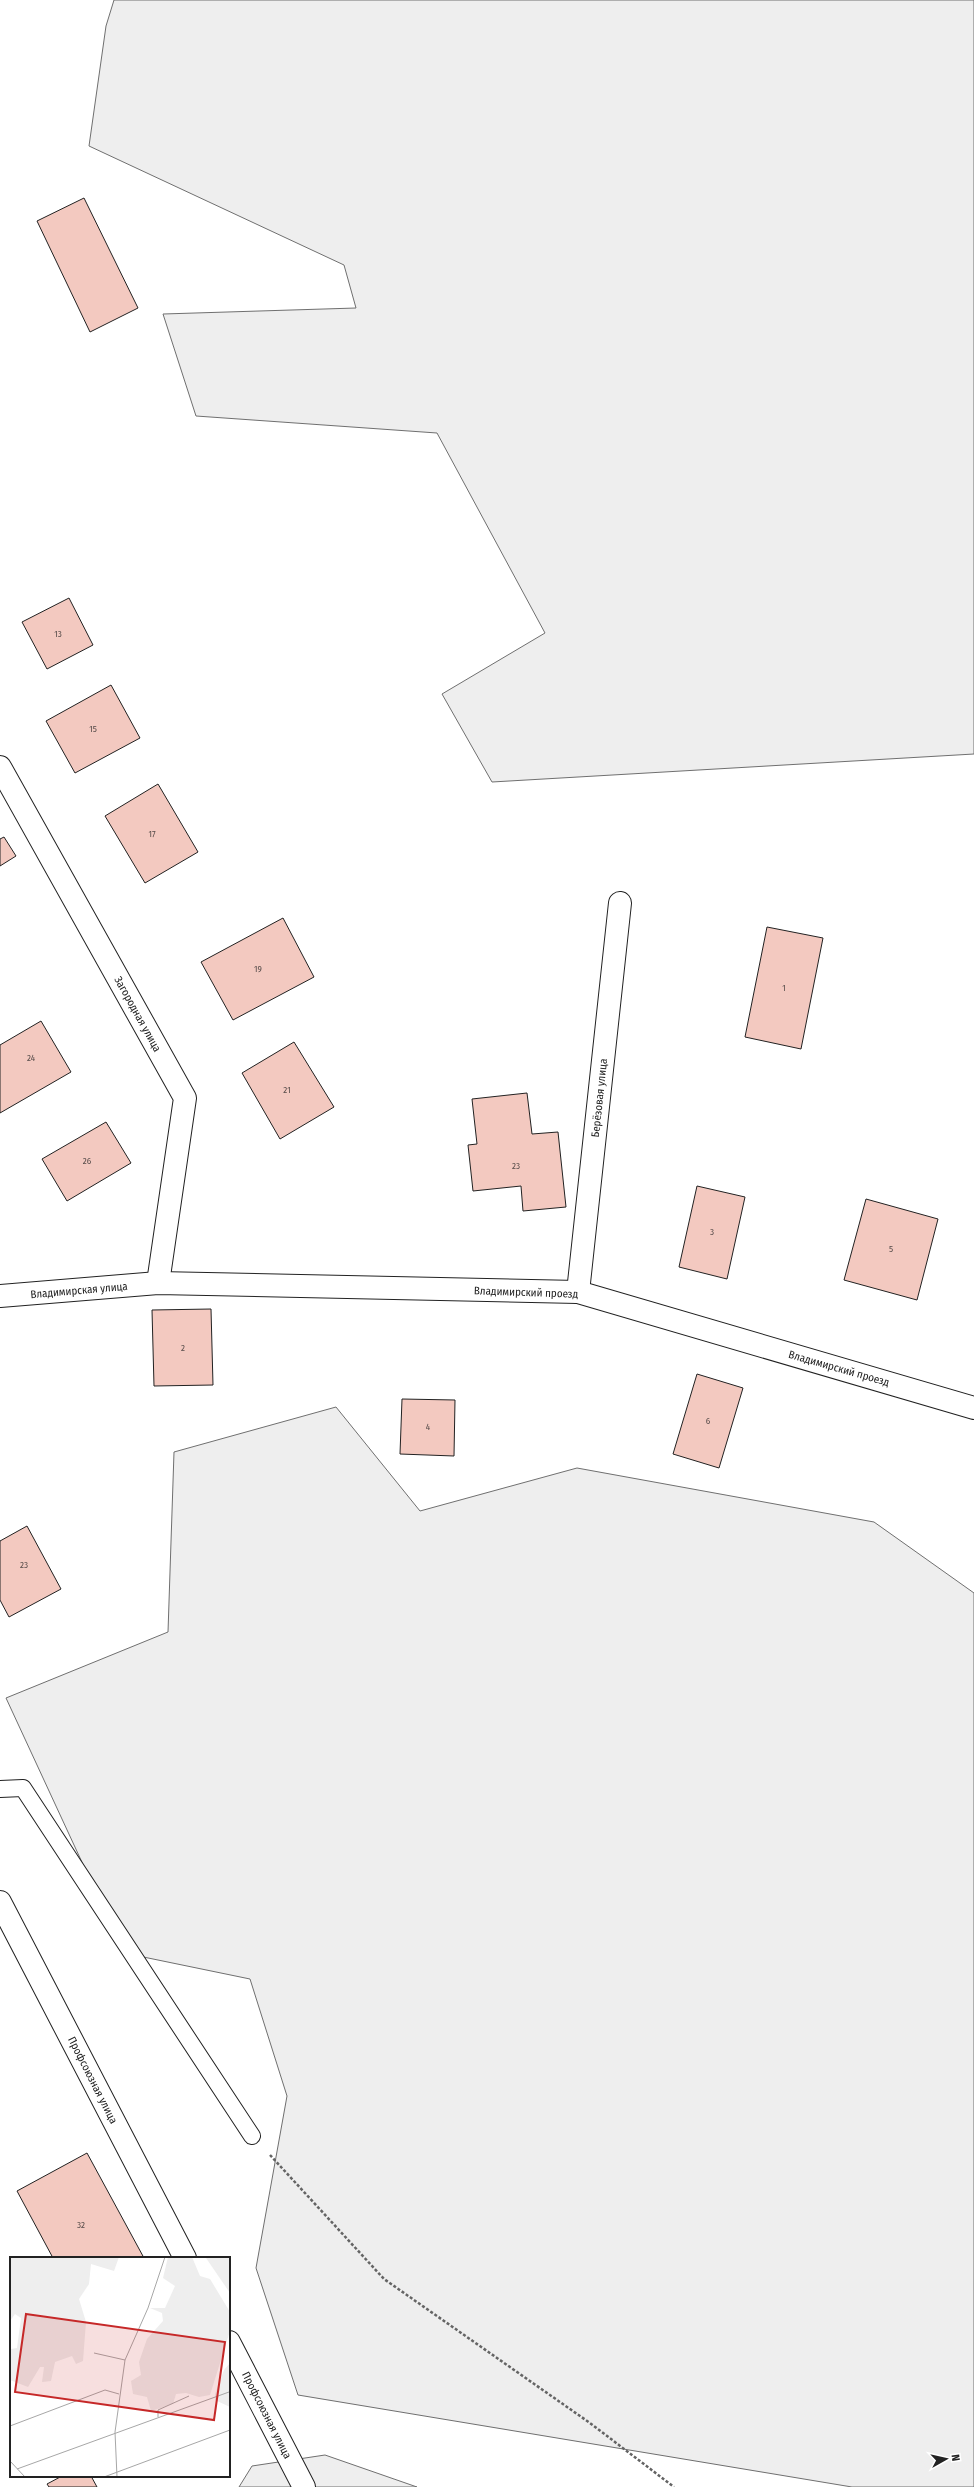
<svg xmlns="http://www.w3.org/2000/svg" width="974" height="2487" font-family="'Fira Sans Condensed',sans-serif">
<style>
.green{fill:#eee;stroke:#6f6f6f}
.building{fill:#f3c9c0;stroke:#222}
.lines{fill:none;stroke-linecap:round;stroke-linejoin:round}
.service-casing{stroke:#222;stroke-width:18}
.minor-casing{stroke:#222;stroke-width:24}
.path{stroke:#646464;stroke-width:2.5;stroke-dasharray:3 2;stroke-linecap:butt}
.service{stroke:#fff;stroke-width:16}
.minor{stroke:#fff;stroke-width:22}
.labels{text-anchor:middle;stroke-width:3;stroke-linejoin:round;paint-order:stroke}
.number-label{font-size:9px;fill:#564c4a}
.street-label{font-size:11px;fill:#222;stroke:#fff}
.inset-road{fill:none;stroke:#a7a7a7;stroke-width:1}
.view{fill:#c62828;fill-opacity:0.15;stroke:#c62828;stroke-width:2}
.inset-edge{fill:none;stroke:#222;stroke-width:2}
</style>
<rect width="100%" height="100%" fill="#fff"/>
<!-- green -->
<g class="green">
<path d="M114,0H974V754L492,782L442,694L545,633L437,433L196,416L163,314L356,308L344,265L89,146L106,26Z"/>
<path d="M336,1407L420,1511L577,1468L874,1522L974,1593V2487H852L298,2395L256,2268L287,2096L250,1979L124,1953L6,1698L168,1632L174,1452Z"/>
<path d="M325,2455L417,2487H239L252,2466Z"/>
</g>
<!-- building -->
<g class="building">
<path d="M84,198L138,308L90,332L37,221Z"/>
<path d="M69,598L93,645L47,669L22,622Z"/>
<path d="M111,685L140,738L75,773L46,721Z"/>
<path d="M158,784L198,852L145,883L105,816Z"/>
<path d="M4,837L16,856L0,866V839Z"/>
<path d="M283,918L314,977L233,1020L201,962Z"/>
<path d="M767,927L823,938L801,1049L745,1037Z"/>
<path d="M41,1021L71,1072L0,1113V1045Z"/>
<path d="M294,1042L334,1107L280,1139L242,1073Z"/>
<path d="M527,1093L532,1134L558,1132L566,1207L523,1211L521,1186L473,1191L468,1145L477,1144L472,1099Z"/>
<path d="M106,1122L131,1163L67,1201L42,1159Z"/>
<path d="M697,1186L745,1197L727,1279L679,1267Z"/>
<path d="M866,1199L938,1219L917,1300L844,1280Z"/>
<path d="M211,1309L213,1385L154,1386L152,1310Z"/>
<path d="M697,1374L743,1388L719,1468L673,1454Z"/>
<path d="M402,1399L455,1400L454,1456L400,1454Z"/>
<path d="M27,1526L61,1589L9,1617L0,1600V1541Z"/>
<path d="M87,2153L144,2258H53L17,2191Z"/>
<path d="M62,2476H91L97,2487H49L47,2484Z"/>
</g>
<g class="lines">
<!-- service casing -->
<g class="service-casing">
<path id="service" d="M0,1789L23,1788L252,2136"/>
</g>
<!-- minor casing -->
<g class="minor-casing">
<g id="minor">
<path d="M0,767L185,1098L158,1283"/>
<path d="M578,1292L620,903"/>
<path d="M0,1296L158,1283L578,1292L974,1408"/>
<path d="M0,1902L185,2258"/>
<path d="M229,2342L304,2487"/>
</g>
</g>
<!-- path -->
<path class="path" d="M270,2155L384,2279L590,2423L674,2487"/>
<!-- service -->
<use href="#service" class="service"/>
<!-- minor -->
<use href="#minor" class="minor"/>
</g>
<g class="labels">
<!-- number labels -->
<g class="number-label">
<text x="58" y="637">13</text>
<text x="93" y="732">15</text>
<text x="152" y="837">17</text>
<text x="258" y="972">19</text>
<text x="784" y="991">1</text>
<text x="31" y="1061">24</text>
<text x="287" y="1093">21</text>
<text x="87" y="1164">26</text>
<text x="516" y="1169">23</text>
<text x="712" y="1235">3</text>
<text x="891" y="1252">5</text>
<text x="183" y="1351">2</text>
<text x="708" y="1424">6</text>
<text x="428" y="1430">4</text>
<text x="24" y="1568">23</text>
<text x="81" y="2228">32</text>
</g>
<!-- street labels -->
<g class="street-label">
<text transform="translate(138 1014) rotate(61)" y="4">Загородная улица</text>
<text transform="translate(599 1098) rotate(-84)" y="4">Берёзовая улица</text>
<text transform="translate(79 1290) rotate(-5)" y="4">Владимирская улица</text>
<text transform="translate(526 1292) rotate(2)" y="4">Владимирский проезд</text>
<text transform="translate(839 1368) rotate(16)" y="4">Владимирский проезд</text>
<text transform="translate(93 2080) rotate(63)" y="4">Профсоюзная улица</text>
<text transform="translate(267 2415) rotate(63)" y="4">Профсоюзная улица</text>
</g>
</g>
<!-- overview -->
<g transform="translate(10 2257)">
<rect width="220" height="220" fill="#fff"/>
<path d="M0,0H109L104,14L81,7L79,27L69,42L76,65L73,104L66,107L62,99L45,105L41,124L32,125L34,110H30L18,130L0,123L1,92L7,91L11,61L5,57L0,64ZM158,0H182L190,19L200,22L220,55V74L200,138L189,140L176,136L166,137L163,147L141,154L137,140L123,137L121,124L131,118L129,105L137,82L153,64L152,56L140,51H155L165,29L153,21ZM196,0H220V36L196,1ZM220,106V150L205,143V137L214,113Z" fill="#eee"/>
<path class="inset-road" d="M84,96L115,103M148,160V153L179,139M0,169L95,133L109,137M0,204L15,220M7,212L219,135M94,220L220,173M107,220L105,175L115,103L138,51L155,0"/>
<path class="view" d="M16,57L215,85L204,163L5,135Z"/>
<rect width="220" height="220" class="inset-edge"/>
</g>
<!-- north arrow -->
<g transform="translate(946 2459) rotate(82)" stroke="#ffffff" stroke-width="3" paint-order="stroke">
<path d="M0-3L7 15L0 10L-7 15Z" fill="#222222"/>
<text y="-6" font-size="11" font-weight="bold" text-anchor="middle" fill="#222222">N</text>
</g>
</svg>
